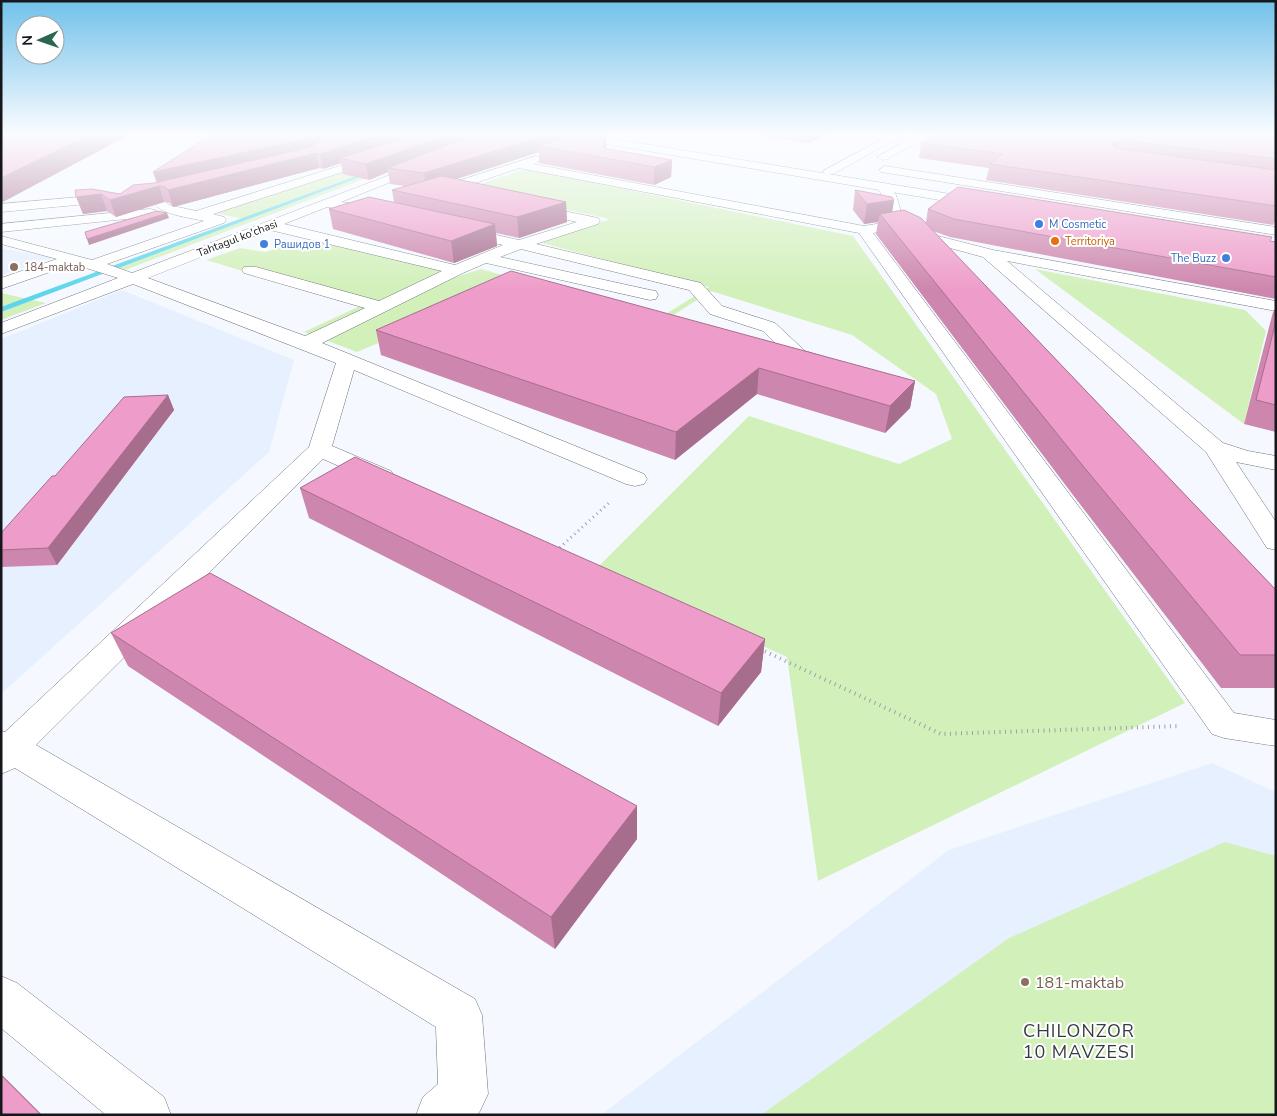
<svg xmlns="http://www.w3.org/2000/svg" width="1277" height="1116" font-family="'Nunito Sans',sans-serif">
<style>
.built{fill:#e7f0ff}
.green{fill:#d2f0ba}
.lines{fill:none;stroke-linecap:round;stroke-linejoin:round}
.stream{fill:#5ed5ee;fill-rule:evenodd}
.minor-casing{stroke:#6d7178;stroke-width:1}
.major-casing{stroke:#6d7178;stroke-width:1}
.path-far1{stroke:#9da0a5;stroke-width:3;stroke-dasharray:1 4;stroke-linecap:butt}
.path{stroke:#9da0a5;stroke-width:4;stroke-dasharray:1 4.5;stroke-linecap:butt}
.minor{fill:#fff;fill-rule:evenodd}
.major{fill:#fff;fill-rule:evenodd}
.wall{fill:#cd86ad}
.shaded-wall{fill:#a76d8d}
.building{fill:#ee9cc9;stroke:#a76d8d}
.shop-dot{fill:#3f7fe0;stroke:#fff;stroke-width:2}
.food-dot{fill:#e8710a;stroke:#fff;stroke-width:2}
.education-dot{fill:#8d6e63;stroke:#fff;stroke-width:2}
.labels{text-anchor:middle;stroke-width:4;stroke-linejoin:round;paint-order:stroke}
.far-shop-label{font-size:11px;fill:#366cbe;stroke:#fff;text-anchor:start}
.far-street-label{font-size:11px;fill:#15171a;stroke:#fff}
.far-food-label{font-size:11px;fill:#c56008;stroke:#fff;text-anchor:start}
.far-education-label{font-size:11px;fill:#785e54;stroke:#fff;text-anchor:start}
.near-education-label{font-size:16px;fill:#785e54;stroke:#fff;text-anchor:start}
.near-neighbourhood-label{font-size:18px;letter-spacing:1px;fill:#373b41;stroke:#fff}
</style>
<rect width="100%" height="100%" fill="#f5f9ff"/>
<!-- built -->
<g class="built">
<path d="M1,248L53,258L1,275Z"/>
<path d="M122,290L294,360L269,452L1,694V339Z"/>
<path d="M1212,763L1276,792V1115H601L949,850Z"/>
</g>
<!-- green -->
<g class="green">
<path d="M381,160L406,163L125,270L113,267L242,219L216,213Z"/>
<path d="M526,169L853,236L1185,703L818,881L787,657L595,570L749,416L899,464L952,439L936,394L852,335L711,291L664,321L429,322L357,352L304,332L360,306L206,260L240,248L265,252L305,240L457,270L456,277L481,269L658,319L709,287L542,243L610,219L468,188Z"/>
<path d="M1035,269L1245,310L1266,331L1244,424Z"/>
<path d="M1,293L46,303L1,320Z"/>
<path d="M1225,842L1276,856V1115H761L1009,938Z"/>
</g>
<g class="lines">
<!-- stream -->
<path class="stream" d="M370,171L374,172L1,312V307Z"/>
<!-- minor casing -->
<g class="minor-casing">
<g id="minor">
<path d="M430,135H445L398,154L213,214L224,217L226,220L224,223L107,264L132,273L424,162L430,165L428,167L341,202L380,208L382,211L380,214L375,215L327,207L284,224L455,265L503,245L456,234L454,231L456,228L461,227L519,240L577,222L525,211L523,208L525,205L530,204L598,218L600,221L598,224L536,244L701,283L722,306L775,323L805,351L828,358L831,362L828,366L821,368L791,359L763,331L710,314L689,290L521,249L500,257L650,290L656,291L658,295L656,299L650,300L486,263L463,273L322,343L644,474L647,479L644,484L635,486L626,484L354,370L332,446L391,471L394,476L391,481L382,483L373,481L323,459L36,745L475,999L482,1015L488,1094L480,1111L477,1115H416L423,1097L438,1084L436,1027L15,768L1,774V731L5,732L309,447L336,363L133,284L1,334V323L118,278L73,264L1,289V278L57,259L1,244V236L92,260L204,221C190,217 143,214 155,191H163L166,202L169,205L196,211L390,150ZM270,230L442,271L379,301L256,267H244L242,270L244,273L365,308L305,336L148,278Z"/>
<path d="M890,135H903L833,174H825L823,171Z"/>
<path d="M916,135H929L887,159L883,160L877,157Z"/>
<path d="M536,156L542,159L533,164L864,226L894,221C886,210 885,198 877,187L883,183L887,184L896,195L901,212L908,221L938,236L993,250L1276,301V311L1007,261L1223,443L1248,451L1276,456V470L1236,462L1276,522V550L1267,548L1206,452L983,257L928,242L901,228L873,233L1234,713L1276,720V746L1224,738L1212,734L859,233L519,168L438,196H430L428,193L430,190Z"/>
<path d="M885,166L1276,227V235L881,172L879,170Z"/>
<path d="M114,194L119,195L120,198L119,201L1,212V204Z"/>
<path d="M150,209L155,210L157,213L155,216L1,232V224Z"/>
<path d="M1,976L17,983L164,1097L171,1115H106L1,1028Z"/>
</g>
</g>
<!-- major casing -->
<g class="major-casing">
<path id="major" d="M565,135H589L981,199L988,203L981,207L570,138Z"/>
</g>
<!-- path-far1 -->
<path class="path-far1" d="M556,551L611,501"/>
<!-- path -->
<path class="path" d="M760,649L941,734L1180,726"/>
<!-- minor -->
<use href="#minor" class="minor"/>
<!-- major -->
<use href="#major" class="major"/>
</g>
<!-- wall -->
<g class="wall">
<path d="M211,135H608V136H606V149L672,160L671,177L654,185L539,163V152L456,179L566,202L567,222L519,238L496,233L497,246L454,263L333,229L329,209L394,202L392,190L405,186L390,184L388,172L369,180L343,174L341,163L323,169L319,168L173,207L170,203L164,202L116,217L107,211L83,214L75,190L120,194L157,183Z"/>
<path d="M758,135H826L809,143Z"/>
<path d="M1276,135V219L1273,225L986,180L989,168L919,158L921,143Z"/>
<path d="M855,190L894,200L892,212L926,222L928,209L1276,242V299L950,237L933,231L1276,590V688H1221L1073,495L876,234L878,222L864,224L853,210Z"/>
<path d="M1276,307V432L1244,424L1273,312Z"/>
<path d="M376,330L915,381L910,408L885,433L757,394L675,460L381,355Z"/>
<path d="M168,395L174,410L57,565L1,567V533Z"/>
<path d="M300,488L765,639L761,672L718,726L309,518Z"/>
<path d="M111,633L637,806V839L555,949L128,666Z"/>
</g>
<!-- shaded-wall -->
<g class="shaded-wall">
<path d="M89,135H129L1,203V178Z"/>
<path d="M309,135H332L305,154L159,186L164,202L116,217L110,200L158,186L153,172Z"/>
<path d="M379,135H424L340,158L341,163L323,169L320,154Z"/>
<path d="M447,135H486L388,168V172L369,180L366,164Z"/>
<path d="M547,135H574L538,146L539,152L426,189L424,173Z"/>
<path d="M605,135H606V146L604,158L603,148Z"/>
<path d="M810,135H826L809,143Z"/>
<path d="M1120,140L1115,155L1112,144Z"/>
<path d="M316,153L319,168L173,207L168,190Z"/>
<path d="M672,160L671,177L654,185V167Z"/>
<path d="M101,194L107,211L83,214L76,197Z"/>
<path d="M894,200L891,220L880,214L878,222L864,224L867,204Z"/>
<path d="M566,202L567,222L519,238L517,217Z"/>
<path d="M167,213L169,218L89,245L87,239Z"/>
<path d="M495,224L497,246L454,263L451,241Z"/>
<path d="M759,368L757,394L675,460L676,432Z"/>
<path d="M915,381L910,408L885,433L890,406Z"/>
<path d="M168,395L174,410L57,565L48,548Z"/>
<path d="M765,639L761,672L718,726L721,693Z"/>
<path d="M637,806V839L555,949L551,917Z"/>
<path d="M1,1074L42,1115H41L1,1075Z"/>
</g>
<!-- building -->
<g class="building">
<path d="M1,135H89L1,178Z"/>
<path d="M211,135H309L302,140L153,172Z"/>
<path d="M328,135H379L320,154L316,153L168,190L165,187L159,186L110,200L101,194L76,197L75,190L92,189L120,194L133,185L154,183L311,147Z"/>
<path d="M411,135H447L366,164L340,158L396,141Z"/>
<path d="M474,135H547L424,173L388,168Z"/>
<path d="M573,135H605L603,148L672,160L654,167L538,146Z"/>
<path d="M935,135H1276V159L1120,140L1112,144L1115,148L1276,170V206L990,164L1003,154L921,143Z"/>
<path d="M442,176L566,202L517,217L392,190Z"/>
<path d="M958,187L1272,237L1270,241L1276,242V277L954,219L928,209Z"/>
<path d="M855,190L892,197L894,200L867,204Z"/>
<path d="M369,197L495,224L451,241L329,209Z"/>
<path d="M904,210L921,218L1276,590V655H1240L1083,466L880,214Z"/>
<path d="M157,211L167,213L87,239L85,232Z"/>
<path d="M511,271L915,381L890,406L759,368L676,432L376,330Z"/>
<path d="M1276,321V405L1256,400Z"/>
<path d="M168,395L48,548L1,550V533L52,476H55L124,397Z"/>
<path d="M355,457L765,639L721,693L300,488Z"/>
<path d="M210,573L637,806L551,917L111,633Z"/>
<path d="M1,1075L41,1115H1Z"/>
</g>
<!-- sky -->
<linearGradient id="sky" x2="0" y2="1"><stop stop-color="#71c1ea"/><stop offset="0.46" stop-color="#fafcff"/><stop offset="1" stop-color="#fafcff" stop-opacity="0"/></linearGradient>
<rect width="1277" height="291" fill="url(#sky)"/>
<!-- markers -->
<g class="shop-dot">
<circle cx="1039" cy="224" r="5"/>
<circle cx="264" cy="244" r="5"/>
<circle cx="1226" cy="258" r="5"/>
</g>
<circle class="food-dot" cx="1055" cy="241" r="5"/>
<g class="education-dot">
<circle cx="14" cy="267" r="5"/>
<circle cx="1025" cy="982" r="5"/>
</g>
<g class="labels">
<!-- far-shop labels -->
<g class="far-shop-label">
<text x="1049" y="228">M Cosmetic</text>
<text x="274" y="248">Рашидов 1</text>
<text x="1216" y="262" text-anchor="end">The Buzz</text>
</g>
<!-- far-street labels -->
<g class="far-street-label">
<text transform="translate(237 238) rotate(-21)" y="4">Tahtagul ko'chasi</text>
</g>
<!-- far-food labels -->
<g class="far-food-label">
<text x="1065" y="245">Territoriya</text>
</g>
<!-- far-education labels -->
<g class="far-education-label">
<text x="24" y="271">184-maktab</text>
</g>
<!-- near-education labels -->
<g class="near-education-label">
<text x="1035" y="988">181-maktab</text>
</g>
<!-- near-neighbourhood labels -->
<g class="near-neighbourhood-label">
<text x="1079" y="1037">CHILONZOR<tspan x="1079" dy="21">10 MAVZESI</tspan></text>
</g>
</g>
<!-- border -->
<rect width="1277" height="1116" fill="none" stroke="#15171a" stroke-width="5"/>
<!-- north arrow -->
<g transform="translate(40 40) rotate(268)"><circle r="24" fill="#ffffff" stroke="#a1a2a3"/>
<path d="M0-4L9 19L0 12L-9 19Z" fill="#2b6650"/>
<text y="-8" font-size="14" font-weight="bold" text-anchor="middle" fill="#15171a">N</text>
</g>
</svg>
